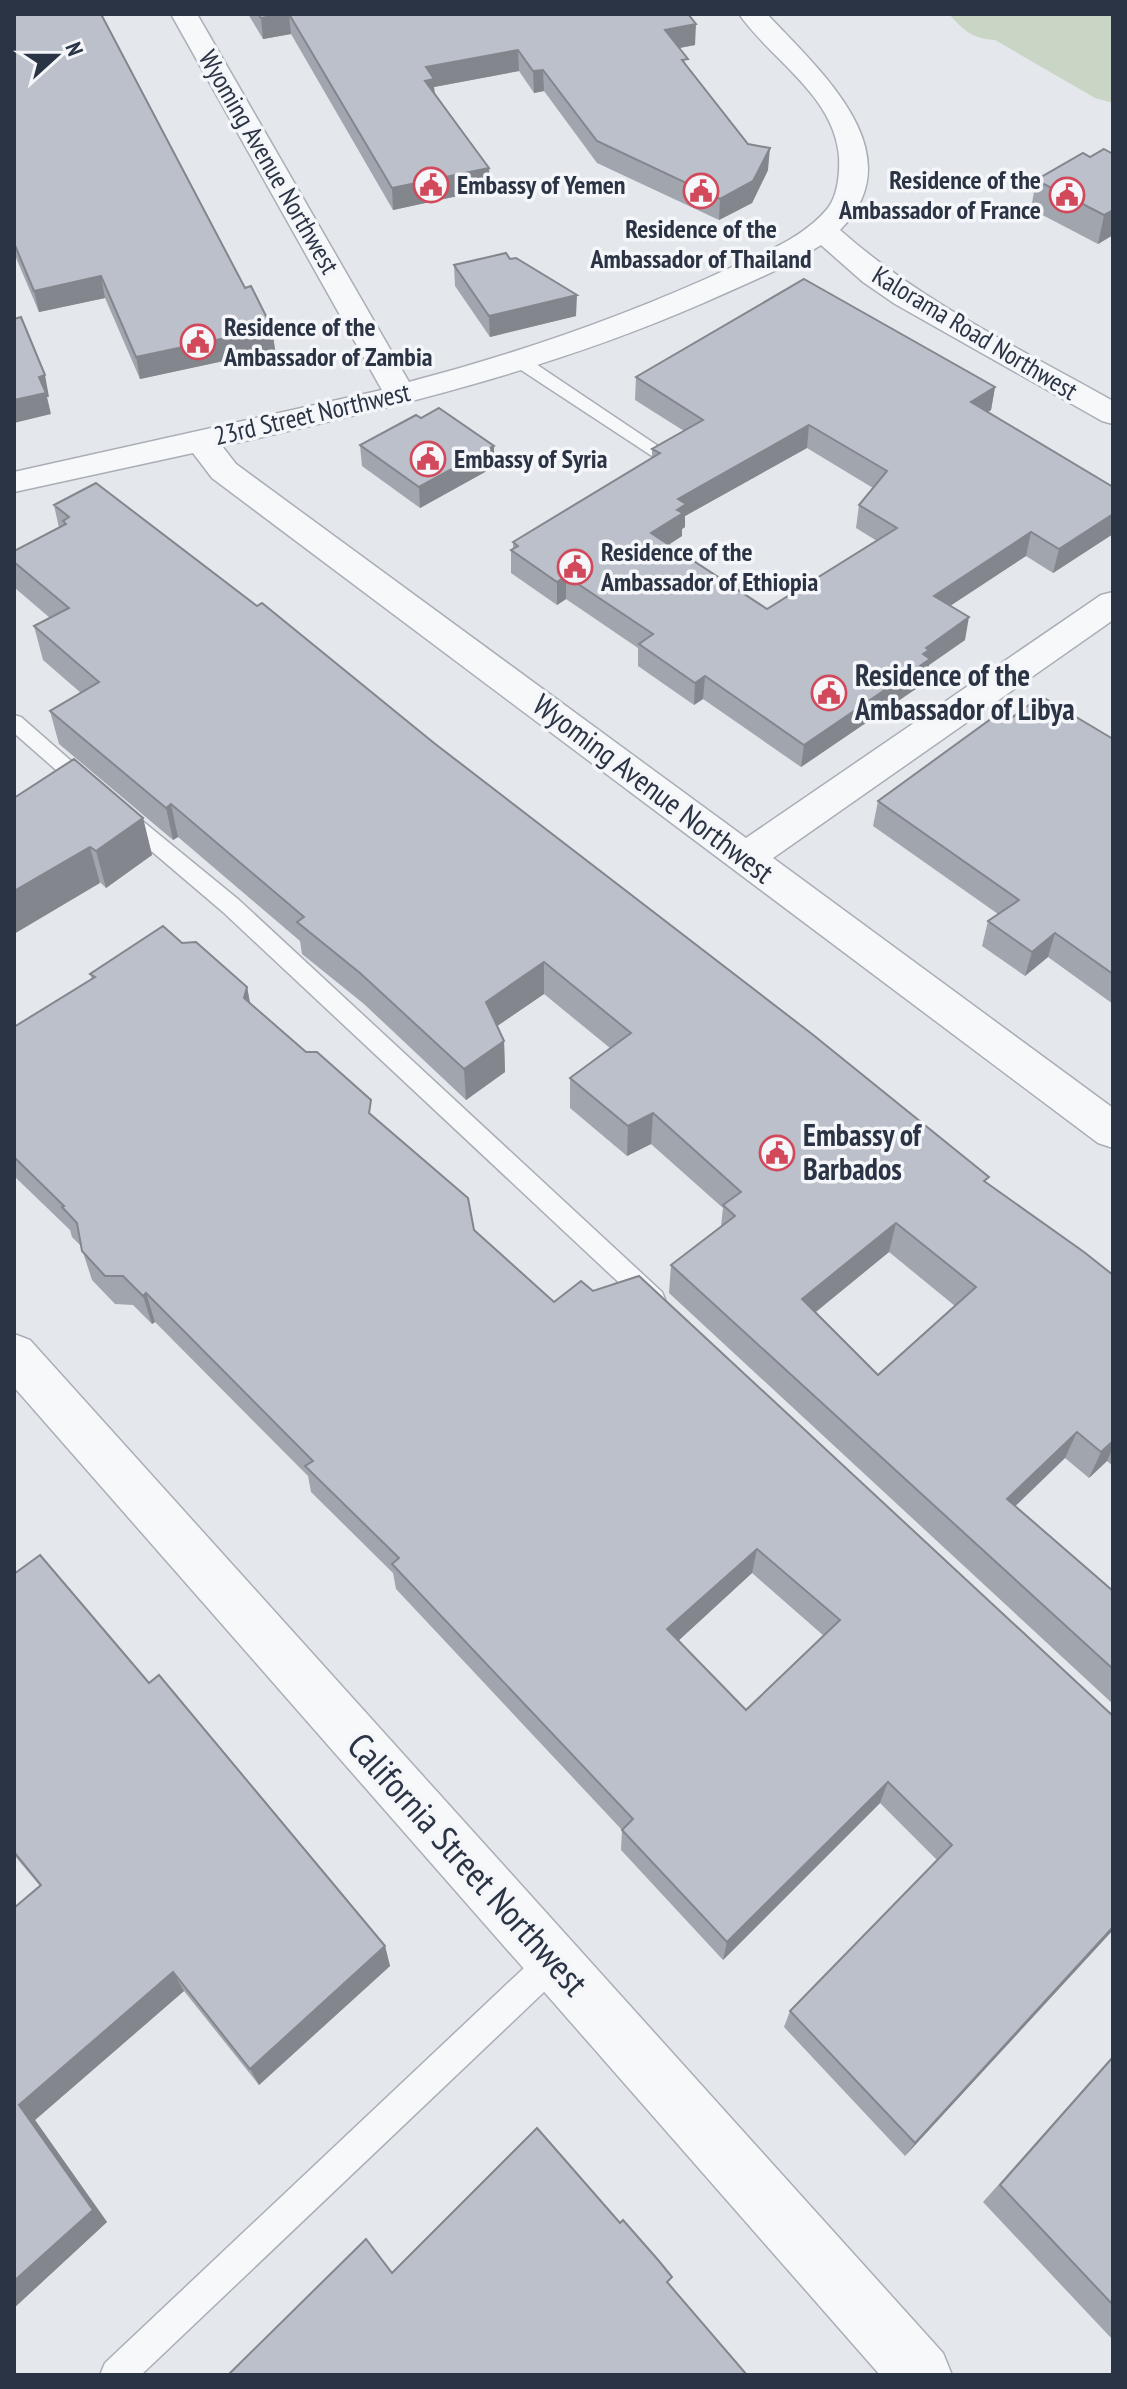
<svg xmlns="http://www.w3.org/2000/svg" width="1127" height="2389" font-family="'PT Sans Narrow',sans-serif">
<style>
.green{fill:#c9d6c5}
.lines{fill:none;stroke-linecap:round;stroke-linejoin:round}
.lane-casing{stroke:#a9aeb7;stroke-width:3}
.street-casing{stroke:#a9aeb7;stroke-width:3}
.lane{fill:#f7f8fa;fill-rule:evenodd}
.street{fill:#f7f8fa;fill-rule:evenodd}
.wall{fill:#a1a5ae;fill-rule:evenodd}
.shaded-wall{fill:#83868d}
.building{fill:#bbc0ca;stroke:#83868d;stroke-width:2;fill-rule:evenodd}
.labels{text-anchor:middle;stroke-width:7;stroke-linejoin:round;paint-order:stroke}
.far-street-label{font-size:26px;fill:#2b3445;stroke:#f4f6f9}
.far-poi-label{font-size:26px;font-weight:bold;fill:#2b3445;stroke:#f4f6f9;text-anchor:start}
.poi-label{font-size:30px;font-weight:bold;fill:#2b3445;stroke:#f4f6f9;text-anchor:start}
.street-label{font-size:30px;fill:#2b3445;stroke:#f4f6f9}
.near-street-label{font-size:36px;fill:#2b3445;stroke:#f4f6f9}
</style>
<rect width="100%" height="100%" fill="#e4e7ec"/>
<!-- green -->
<path class="green" d="M949,14H1113V103L1095,98L995,40C973,39 963,30 949,14Z"/>
<g class="lines">
<!-- lane casing -->
<g class="lane-casing">
<g id="lane">
<path d="M521,357L527,358L673,456L664,462L658,460L515,366V358Z"/>
<path d="M14,715L21,717L94,781L97,786L94,791H80L14,733Z"/>
<path d="M122,808L129,810L239,900L662,1292L665,1299L662,1306L653,1310L644,1306L223,912L115,820L112,815L115,810Z"/>
<path d="M554,1946L565,1950L569,1961L565,1972L141,2375H100L105,2363L543,1950Z"/>
</g>
</g>
<!-- street casing -->
<g class="street-casing">
<g id="street">
<path d="M171,14H197L409,382C519,353 626,316 730,268C763,253 804,238 828,208C838,195 840,173 839,156C834,95 771,60 739,14H767C819,70 916,153 840,230C921,302 1019,348 1113,401V424L1102,421L895,304L863,282L821,245C784,269 741,286 701,304C547,371 385,410 222,446L236,464L746,838L1101,595L1113,592V620L773,858L1113,1108V1148L1098,1143L212,478L193,453L14,492V472L382,390Z"/>
<path d="M14,1334L30,1340L943,2353L952,2375H880L14,1387Z"/>
</g>
</g>
<!-- lane -->
<use href="#lane" class="lane"/>
<!-- street -->
<use href="#street" class="street"/>
</g>
<!-- wall -->
<g class="wall">
<path d="M14,14L245,288L272,328L275,350L140,379L105,298L39,312L14,253Z"/>
<path d="M248,14H688L695,45L679,48L687,67L768,170L752,203L719,220L597,163L544,91L534,93L519,71L434,87L435,93L489,168L490,189L393,210L291,34L263,39Z"/>
<path d="M1113,154V235L1098,244L1031,209L1036,180L1090,157Z"/>
<path d="M510,259L576,316L490,337L455,286L454,265Z"/>
<path d="M636,377L995,387L991,410L988,412L1113,487V534L1053,573L1026,556L950,606L965,640L929,665L926,682L801,767L703,699L694,705L638,666V648L566,599L557,605L511,573V550L513,549V542L652,458V449L684,431L635,400ZM807,448L873,488L859,505L856,528L877,541L767,609L668,545L682,536V529L685,527V516Z"/>
<path d="M421,418L494,467L420,508L362,466L360,445Z"/>
<path d="M54,505L434,743L987,1183L1113,1275V1466L1107,1461L1089,1478L1065,1458L1015,1506L1113,1591V1704L669,1293L671,1265L721,1226L723,1208L651,1144L627,1156L570,1108V1078L610,1048L544,994L497,1026L504,1041L505,1072L466,1100L364,1004L302,954L300,941L178,837L173,840L59,744L50,711L81,693L43,660L34,626L50,618L15,588L14,586V551L59,528ZM889,1252L955,1306L878,1375L816,1312Z"/>
<path d="M1006,722L1113,739V1004L1048,957L1025,976L982,946L988,921L998,914L873,826L878,801Z"/>
<path d="M14,798L143,818L152,855L106,888Z"/>
<path d="M182,943L247,987L250,1004L373,1116L474,1230L554,1302L1113,1716V1930L905,2156L784,2027L790,2011L937,1860L880,1803L723,1960L621,1850L622,1830L396,1589L393,1573L311,1492L308,1476L155,1322L152,1324L133,1305L115,1304L92,1280L81,1246L72,1237L70,1230L14,1176V1027L92,979L90,974ZM752,1573L824,1636L746,1710L678,1641Z"/>
<path d="M14,1574L149,1683L385,1946L390,1966L259,2085L184,1991L35,2120L107,2222L14,2308L40,1886L14,1855Z"/>
<path d="M1113,2056V2340L983,2202Z"/>
</g>
<!-- shaded-wall -->
<g class="shaded-wall">
<path d="M283,14H289L291,34L263,39L261,18Z"/>
<path d="M696,24L695,45L664,51L665,30Z"/>
<path d="M518,50L519,71L434,87L435,101L426,102V67Z"/>
<path d="M543,70L544,91L534,93L533,71Z"/>
<path d="M770,148L768,170L752,203L719,220L720,199Z"/>
<path d="M489,168L490,189L393,210L392,188Z"/>
<path d="M1113,210V235L1098,244L1104,215Z"/>
<path d="M101,276L105,298L39,312L34,291Z"/>
<path d="M577,295L576,316L490,337L489,316Z"/>
<path d="M272,328L275,350L140,379L136,357Z"/>
<path d="M45,375L49,397H47L51,414L14,423V400L39,377Z"/>
<path d="M995,387L991,410L967,425L971,402Z"/>
<path d="M809,425L807,448L685,516V527L682,529V536L650,557L651,533L678,499Z"/>
<path d="M494,446V467L420,508L419,487Z"/>
<path d="M1113,514V534L1053,573L1059,549Z"/>
<path d="M1031,532L1026,556L930,619L934,596Z"/>
<path d="M566,576V599L557,605V582Z"/>
<path d="M969,617L965,640L929,665L926,682L801,767L804,745L926,648Z"/>
<path d="M705,676L703,699L694,705L695,683Z"/>
<path d="M171,804L178,837L173,840L166,808Z"/>
<path d="M143,818L152,855L106,888L96,851Z"/>
<path d="M90,847L100,883L14,934V891Z"/>
<path d="M1055,933L1048,957L1025,976L1032,952Z"/>
<path d="M544,962V994L487,1033L486,1002Z"/>
<path d="M247,987L253,1018L244,998Z"/>
<path d="M504,1041L505,1072L466,1100L464,1069Z"/>
<path d="M653,1113L651,1144L627,1156L628,1126Z"/>
<path d="M896,1223L889,1252L797,1327L802,1299Z"/>
<path d="M146,1293L155,1322L152,1324L143,1296Z"/>
<path d="M1077,1432L1065,1458L997,1524L1007,1499Z"/>
<path d="M1113,1441V1448L1107,1461L1089,1478L1101,1452Z"/>
<path d="M757,1549L752,1573L665,1653L667,1629Z"/>
<path d="M888,1782L880,1803L723,1960L727,1942Z"/>
<path d="M1113,1927V1930L905,2156L915,2143Z"/>
<path d="M385,1946L390,1966L259,2085L250,2069Z"/>
<path d="M173,1972L184,1991L35,2120L107,2222L14,2308L19,2105Z"/>
</g>
<!-- building -->
<g class="building">
<path d="M14,14H101L245,288L251,286L272,328L136,357L101,276L34,291L14,243Z"/>
<path d="M258,14H283L261,18Z"/>
<path d="M289,14H688L696,24L665,30L688,59L682,60L748,144L770,148L753,181L720,199L597,141L543,70L533,71L518,50L426,67L434,79L425,81L489,168L392,188Z"/>
<path d="M1104,149L1113,154V210L1104,215L1036,180L1083,153L1090,157Z"/>
<path d="M506,253L510,259L516,258L577,295L489,316L454,265Z"/>
<path d="M804,279L995,387L971,402L1113,487V514L1059,549L1031,532L934,596L969,617L926,648L929,650L923,654L930,659L804,745L705,676L695,683L639,644L653,634L566,576L557,582L511,550L518,546L513,542L660,453L652,449L703,420L636,377ZM809,425L887,471L859,505L897,528L767,609L651,533L683,513L677,510L686,504L678,499Z"/>
<path d="M21,317L45,375L39,377L46,393L14,400V319Z"/>
<path d="M439,408L494,446L419,487L360,445L416,415L421,418Z"/>
<path d="M96,483L257,606L262,603L434,743L812,1034L989,1177L984,1181L1084,1252L1113,1275V1441L1101,1452L1077,1432L1007,1499L1113,1591V1669L671,1265L735,1216L723,1205L741,1192L653,1113L628,1126L570,1078L631,1033L544,962L486,1002L504,1041L464,1069L360,973L297,922L304,917L171,804L166,808L50,711L99,682L34,626L69,608L14,562V551L66,524L63,521L69,517L54,505ZM896,1223L976,1287L878,1375L802,1299Z"/>
<path d="M1041,696L1113,739V974L1055,933L1032,952L988,921L1019,900L878,801L995,716L1006,722Z"/>
<path d="M74,759L143,818L96,851L90,847L14,891V798Z"/>
<path d="M163,926L182,943L196,942L247,987L244,998L306,1052H317L371,1100L369,1113L468,1198L474,1230L554,1302L581,1281L593,1291L639,1276L1113,1716V1927L915,2143L790,2011L952,1845L888,1782L727,1942L622,1830L633,1819L392,1564L399,1558L305,1466L313,1461L146,1293L143,1296L123,1276H105L82,1251L77,1223L62,1207L64,1206L14,1157V1027L95,977L90,974ZM757,1549L840,1620L746,1710L667,1629Z"/>
<path d="M40,1555L149,1683L159,1675L385,1946L250,2069L173,1972L19,2105L93,2210L14,2281V1908L41,1885L14,1852V1574Z"/>
<path d="M1113,2057V2305L1000,2185Z"/>
<path d="M537,2128L620,2223L623,2220L659,2261L672,2277L667,2282L747,2375H228L366,2239L392,2273Z"/>
</g>
<!-- icons -->
<defs>
<g id="civic-ring" transform="scale(1.8)"><circle r="9.5" fill="#f4f6f9" stroke="#d1495b" stroke-width="1.5"/><path d="M-.6-6.5H3V-4.5H.6V-3L4-1V1h2V6H-6V1h2V-1L-.6-3ZM-1.2 2.5V6h2.4V2.5Z" fill="#d1495b"/></g>
</defs>
<g fill-rule="evenodd">
<use href="#civic-ring" x="431" y="185"/>
<use href="#civic-ring" x="701" y="191"/>
<use href="#civic-ring" x="1067" y="195"/>
<use href="#civic-ring" x="198" y="342"/>
<use href="#civic-ring" x="428" y="459"/>
<use href="#civic-ring" x="575" y="567"/>
<use href="#civic-ring" x="829" y="693"/>
<use href="#civic-ring" x="777" y="1153"/>
</g>
<g class="labels">
<!-- far-street labels -->
<g class="far-street-label">
<text transform="translate(269 162) rotate(60)" y="9">Wyoming Avenue Northwest</text>
<text transform="translate(975 333) rotate(31)" y="9">Kalorama Road Northwest</text>
<text transform="translate(312 414) rotate(-13)" y="9">23rd Street Northwest</text>
</g>
<!-- far-poi labels -->
<g class="far-poi-label">
<text x="1041" y="189" text-anchor="end">Residence of the<tspan x="1041" dy="30">Ambassador of France</tspan></text>
<text x="457" y="194">Embassy of Yemen</text>
<text x="701" y="238" text-anchor="middle">Residence of the<tspan x="701" dy="30">Ambassador of Thailand</tspan></text>
<text x="224" y="336">Residence of the<tspan x="224" dy="30">Ambassador of Zambia</tspan></text>
<text x="454" y="468">Embassy of Syria</text>
<text x="601" y="561">Residence of the<tspan x="601" dy="30">Ambassador of Ethiopia</tspan></text>
</g>
<!-- poi labels -->
<g class="poi-label">
<text x="855" y="686">Residence of the<tspan x="855" dy="34">Ambassador of Libya</tspan></text>
<text x="803" y="1146">Embassy of<tspan x="803" dy="34">Barbados</tspan></text>
</g>
<!-- street labels -->
<g class="street-label">
<text transform="translate(653 789) rotate(37)" y="10">Wyoming Avenue Northwest</text>
</g>
<!-- near-street labels -->
<g class="near-street-label">
<text transform="translate(468 1864) rotate(48)" y="13">California Street Northwest</text>
</g>
</g>
<!-- border -->
<rect width="1127" height="2389" fill="none" stroke="#2b3445" stroke-width="32"/>
<!-- north arrow -->
<g transform="translate(56 56) rotate(69)" stroke="#f4f6f9" stroke-width="6" paint-order="stroke">
<path d="M0-6L14 30L0 20L-14 30Z" fill="#2b3445"/>
<text y="-12" font-size="22" font-weight="bold" text-anchor="middle" fill="#2b3445">N</text>
</g>
</svg>
